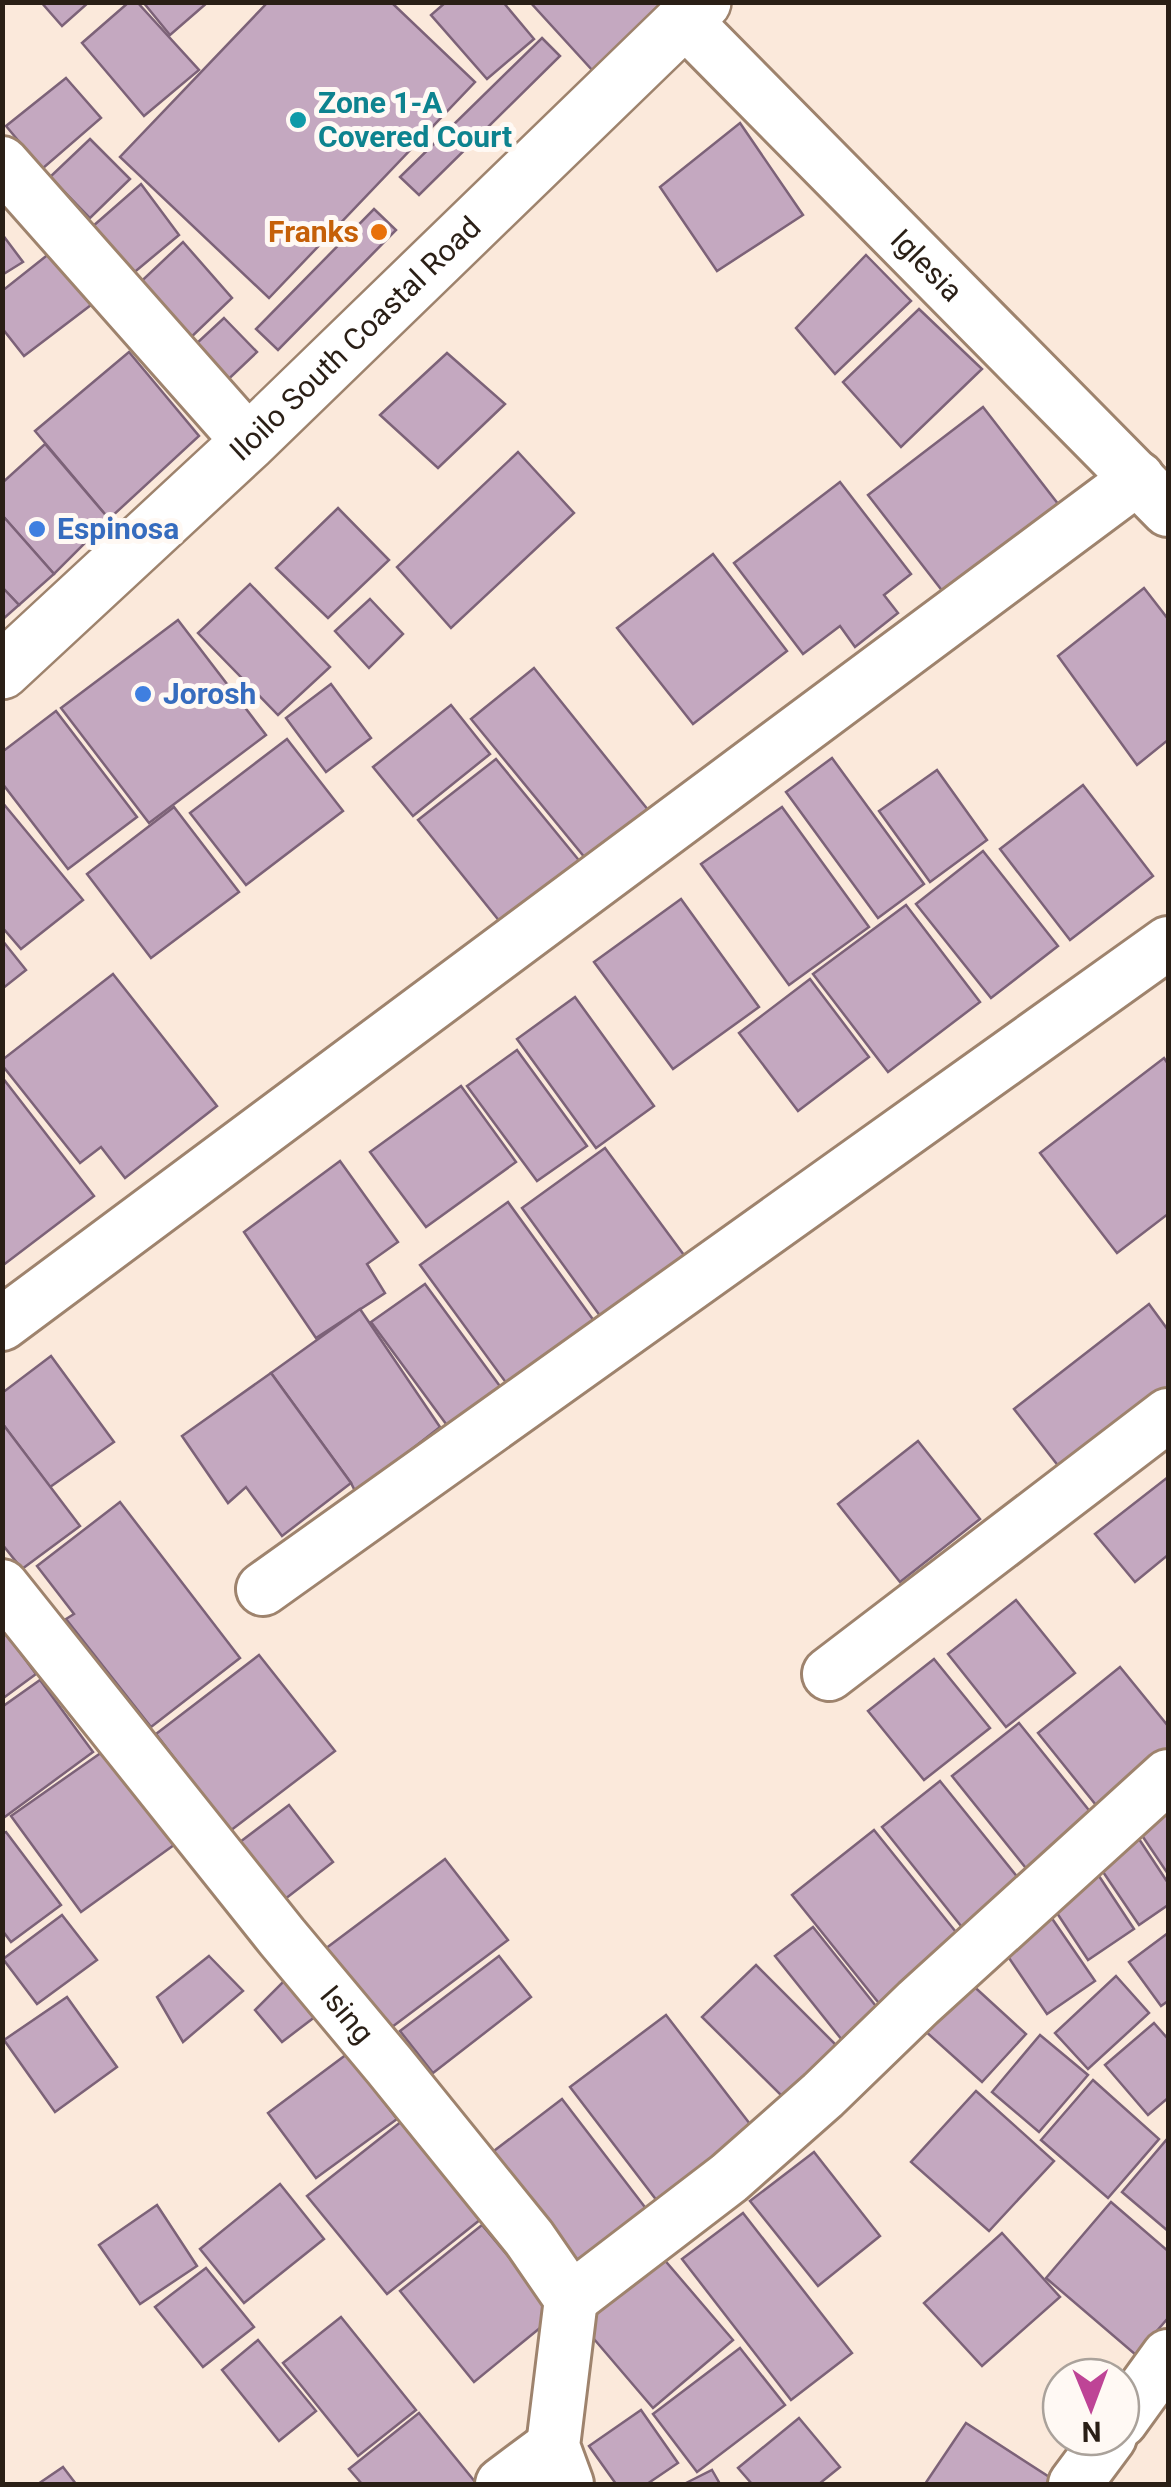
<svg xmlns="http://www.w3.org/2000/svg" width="1171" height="2487" font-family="Roboto,sans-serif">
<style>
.building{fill:#c4a8c0;stroke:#7c6278;stroke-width:2.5}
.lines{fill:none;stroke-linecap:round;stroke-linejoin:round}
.minor-casing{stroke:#9e836d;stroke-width:58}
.tertiary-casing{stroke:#9e836d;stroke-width:60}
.minor{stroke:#fff;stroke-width:52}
.tertiary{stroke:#fff;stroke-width:55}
.culture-dot{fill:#0f9aa8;stroke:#fff9f4;stroke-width:4}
.food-dot{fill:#e8710a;stroke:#fff9f4;stroke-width:4}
.shop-dot{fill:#3f7fe0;stroke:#fff9f4;stroke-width:4}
.labels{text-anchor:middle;stroke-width:10;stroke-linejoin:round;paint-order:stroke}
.culture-label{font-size:30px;font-weight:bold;fill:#0d838f;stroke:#fff9f4;text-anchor:start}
.food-label{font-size:30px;font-weight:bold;fill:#c56008;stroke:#fff9f4;text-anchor:end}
.street-label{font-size:30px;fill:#2a1f16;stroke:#fff9f4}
.shop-label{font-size:30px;font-weight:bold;fill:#366cbe;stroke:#fff9f4;text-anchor:start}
</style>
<rect width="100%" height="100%" fill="#fbe9db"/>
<!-- building -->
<g class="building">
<path d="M41,2H89L62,26Z"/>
<path d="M129,2H137L199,70L144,116L82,43Z"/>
<path d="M143,2H208L170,35Z"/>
<path d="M268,2H391L475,82L269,298L120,157Z"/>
<path d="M446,2H503L534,39L487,79L431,15Z"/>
<path d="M530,2H672L593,71Z"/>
<path d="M542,38L560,56L419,195L400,177Z"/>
<path d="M66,78L101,118L42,169L6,126Z"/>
<path d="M740,123L803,215L717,271L660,187Z"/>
<path d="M90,139L130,179L90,218L50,177Z"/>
<path d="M141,184L179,235L131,275L92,227Z"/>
<path d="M374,209L396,230L278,350L256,329Z"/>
<path d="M2,234L23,262L2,275Z"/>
<path d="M183,242L232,298L184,344L131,291Z"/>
<path d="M50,253L91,305L24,356L2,328V291Z"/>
<path d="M866,255L911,301L835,374L796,328Z"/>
<path d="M919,309L982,369L901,447L843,382Z"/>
<path d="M224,318L257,352L217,390L183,356Z"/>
<path d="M129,352L199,436L109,519L35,431Z"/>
<path d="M447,353L505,404L438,468L380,415Z"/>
<path d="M983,407L1069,518L954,606L868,495Z"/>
<path d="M45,444L109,519L54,574L2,515V483Z"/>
<path d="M518,452L574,513L451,628L397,567Z"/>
<path d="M840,482L911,574L884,595L898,613L855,647L840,626L803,654L734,563Z"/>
<path d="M338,508L389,560L328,618L276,568Z"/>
<path d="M2,515L54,574L19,605L2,587Z"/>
<path d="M713,554L787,651L693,724L617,628Z"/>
<path d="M250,584L330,667L278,715L198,633Z"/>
<path d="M2,587L19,605L2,620Z"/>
<path d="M1144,588L1168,619V740L1137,765L1058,656Z"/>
<path d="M370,599L403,634L369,668L335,631Z"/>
<path d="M178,620L266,735L149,823L61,708Z"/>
<path d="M534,668L657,821L595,870L471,719Z"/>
<path d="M331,684L371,738L326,772L286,718Z"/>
<path d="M451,705L490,754L413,816L373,767Z"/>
<path d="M56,711L137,817L68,869L2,783V752Z"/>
<path d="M287,739L343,811L246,885L190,813Z"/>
<path d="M832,758L924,884L878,918L786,792Z"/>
<path d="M496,759L591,875L513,938L418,820Z"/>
<path d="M937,770L987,840L930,882L879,811Z"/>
<path d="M1083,785L1153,876L1070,940L1000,849Z"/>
<path d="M2,802L83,900L21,949L2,927Z"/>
<path d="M174,807L239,892L151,958L87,874Z"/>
<path d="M782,807L869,927L789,985L701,864Z"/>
<path d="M983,851L1058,946L991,998L916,904Z"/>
<path d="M681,899L759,1007L673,1069L594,962Z"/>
<path d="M906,905L980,1002L888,1072L813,974Z"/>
<path d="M2,940L26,970L2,989Z"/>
<path d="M113,974L217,1106L125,1178L101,1147L80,1163L2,1065V1060Z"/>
<path d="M810,979L869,1057L798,1111L739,1033Z"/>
<path d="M575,997L654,1106L596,1148L517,1039Z"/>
<path d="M517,1050L587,1146L537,1181L467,1086Z"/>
<path d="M1164,1058L1168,1064V1214L1117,1253L1040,1153Z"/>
<path d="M2,1077L94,1196L2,1266Z"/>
<path d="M461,1086L516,1162L426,1227L370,1152Z"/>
<path d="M605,1148L695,1270L611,1331L522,1208Z"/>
<path d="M340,1161L398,1242L367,1264L385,1293L316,1338L244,1232Z"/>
<path d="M508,1202L597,1325L510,1388L420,1265Z"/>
<path d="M425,1284L502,1389L449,1428L371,1322Z"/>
<path d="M1149,1304L1168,1330V1391L1063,1472L1014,1409Z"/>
<path d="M360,1309L440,1427L356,1493L351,1483L271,1373Z"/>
<path d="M51,1356L114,1442L50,1487L2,1423V1393Z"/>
<path d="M271,1373L351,1483L282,1536L246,1487L228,1503L182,1436Z"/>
<path d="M2,1423L80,1526L22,1569L2,1544Z"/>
<path d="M918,1441L980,1519L900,1582L838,1504Z"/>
<path d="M1168,1477V1555L1135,1582L1095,1534Z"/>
<path d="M120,1502L240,1658L151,1727L66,1619L74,1614L37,1566Z"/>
<path d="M1016,1600L1075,1673L1006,1727L948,1654Z"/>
<path d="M2,1628L36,1674L2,1699Z"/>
<path d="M259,1655L335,1751L230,1831L156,1734Z"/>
<path d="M934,1659L990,1728L924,1780L868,1711Z"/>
<path d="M1120,1667L1168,1726V1763L1104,1815L1038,1733Z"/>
<path d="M40,1680L93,1752L2,1819V1707Z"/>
<path d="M1019,1723L1096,1819L1029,1872L952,1776Z"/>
<path d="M105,1750L174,1845L81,1912L11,1816Z"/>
<path d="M940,1781L1027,1889L969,1936L882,1827Z"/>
<path d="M289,1805L333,1862L285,1899L240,1842Z"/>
<path d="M1168,1812V1874L1139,1831Z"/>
<path d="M874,1830L972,1952L890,2017L792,1895Z"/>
<path d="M6,1832L61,1905L11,1942L2,1930V1834Z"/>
<path d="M1137,1836L1168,1883V1905L1139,1925L1097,1863Z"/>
<path d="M445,1859L508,1940L388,2030L325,1949Z"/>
<path d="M1097,1873L1134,1929L1088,1960L1051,1904Z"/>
<path d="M62,1915L97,1960L37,2004L3,1959Z"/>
<path d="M1051,1917L1095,1981L1047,2014L1003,1949Z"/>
<path d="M813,1927L887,2020L850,2050L775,1956Z"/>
<path d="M1168,1933V2001L1161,2006L1129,1962Z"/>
<path d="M209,1956L243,1991L183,2042L157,1997Z"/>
<path d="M499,1956L531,1997L433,2073L400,2031Z"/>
<path d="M756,1965L846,2055L793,2107L702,2017Z"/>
<path d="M1116,1976L1149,2013L1088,2069L1055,2033Z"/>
<path d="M285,1980L316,2016L282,2042L255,2010Z"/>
<path d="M968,1981L1026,2034L982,2082L923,2029Z"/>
<path d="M67,1997L117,2067L55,2112L4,2040Z"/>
<path d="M666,2015L760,2137L664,2210L570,2087Z"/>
<path d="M1154,2023L1168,2039V2098L1148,2115L1105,2065Z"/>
<path d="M1040,2035L1088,2075L1039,2132L992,2092Z"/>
<path d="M347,2054L397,2119L316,2178L268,2113Z"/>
<path d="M1093,2080L1159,2139L1108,2198L1041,2140Z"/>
<path d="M976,2091L1054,2161L989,2231L911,2162Z"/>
<path d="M562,2099L654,2219L579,2276L486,2157Z"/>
<path d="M402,2121L481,2219L387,2294L307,2196Z"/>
<path d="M1168,2138V2231L1122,2192Z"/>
<path d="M814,2152L880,2236L818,2286L750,2201Z"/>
<path d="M280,2184L324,2239L244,2303L200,2249Z"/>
<path d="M1111,2202L1168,2251V2318L1136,2355L1046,2278Z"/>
<path d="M157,2205L197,2266L140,2304L99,2245Z"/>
<path d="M743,2213L852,2353L791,2400L682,2259Z"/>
<path d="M482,2225L557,2314L474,2382L400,2291Z"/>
<path d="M1002,2233L1060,2297L982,2366L924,2303Z"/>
<path d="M662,2257L733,2340L653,2408L582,2325Z"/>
<path d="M206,2268L254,2327L203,2367L155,2307Z"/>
<path d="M341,2317L416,2410L358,2456L283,2363Z"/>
<path d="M258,2340L316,2411L279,2441L222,2370Z"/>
<path d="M740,2348L785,2405L697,2472L653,2414Z"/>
<path d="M641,2410L678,2463L647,2484H616L589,2446Z"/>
<path d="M419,2413L476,2483L362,2484L349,2469Z"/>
<path d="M799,2418L840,2467L819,2484H752L738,2468Z"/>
<path d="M966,2423L1057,2482L1056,2484H925Z"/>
<path d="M63,2467L76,2484H38Z"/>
<path d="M712,2470L720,2484H684Z"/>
</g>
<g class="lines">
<!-- minor casing -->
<g class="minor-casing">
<g id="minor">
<path id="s1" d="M684,20L1168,510"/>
<path d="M2,163L249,442"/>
<path d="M2,1324L1138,478"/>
<path id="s2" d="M2,1586L282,1937L389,2065L529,2238L571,2299L553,2446L567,2484"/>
<path d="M263,1589L1168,943"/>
<path d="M829,1674L1168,1415"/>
<path d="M571,2299L729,2178L823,2095L918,2003L1168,1776"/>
<path d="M1121,2421L1168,2356"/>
<path d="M502,2484L553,2446"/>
<path d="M1075,2484L1110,2437"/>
</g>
</g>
<!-- tertiary casing -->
<g class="tertiary-casing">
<g id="tertiary">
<path id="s3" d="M2,671L249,442L703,2"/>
</g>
</g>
<!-- minor -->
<use href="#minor" class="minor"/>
<!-- tertiary -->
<use href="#tertiary" class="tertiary"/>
</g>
<!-- markers -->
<circle class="culture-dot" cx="298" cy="120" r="10"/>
<circle class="food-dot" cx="379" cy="232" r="10"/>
<g class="shop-dot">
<circle cx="37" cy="529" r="10"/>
<circle cx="143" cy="694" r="10"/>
</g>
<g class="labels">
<!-- culture labels -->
<g class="culture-label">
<text x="318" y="113">Zone 1-A<tspan x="318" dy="34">Covered Court</tspan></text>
</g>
<!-- food labels -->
<g class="food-label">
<text x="359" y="242">Franks</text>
</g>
<!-- street labels -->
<g class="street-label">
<text dy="10" stroke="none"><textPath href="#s1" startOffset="345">Iglesia</textPath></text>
<text dy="10" stroke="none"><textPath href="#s3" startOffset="485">Iloilo South Coastal Road</textPath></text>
<text dy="10" stroke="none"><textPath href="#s2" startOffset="550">Ising</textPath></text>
</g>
<!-- shop labels -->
<g class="shop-label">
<text x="57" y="539">Espinosa</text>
<text x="163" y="704">Jorosh</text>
</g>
</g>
<!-- border -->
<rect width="1171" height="2487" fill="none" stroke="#2a1f16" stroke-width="10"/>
<!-- north arrow -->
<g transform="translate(1091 2407) rotate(179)"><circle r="48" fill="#fff9f4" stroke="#aaa29b" stroke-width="2.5"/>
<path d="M0-8L18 38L0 25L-18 38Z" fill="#be4496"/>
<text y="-15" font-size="28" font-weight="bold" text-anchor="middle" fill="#2a1f16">N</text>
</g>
</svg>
